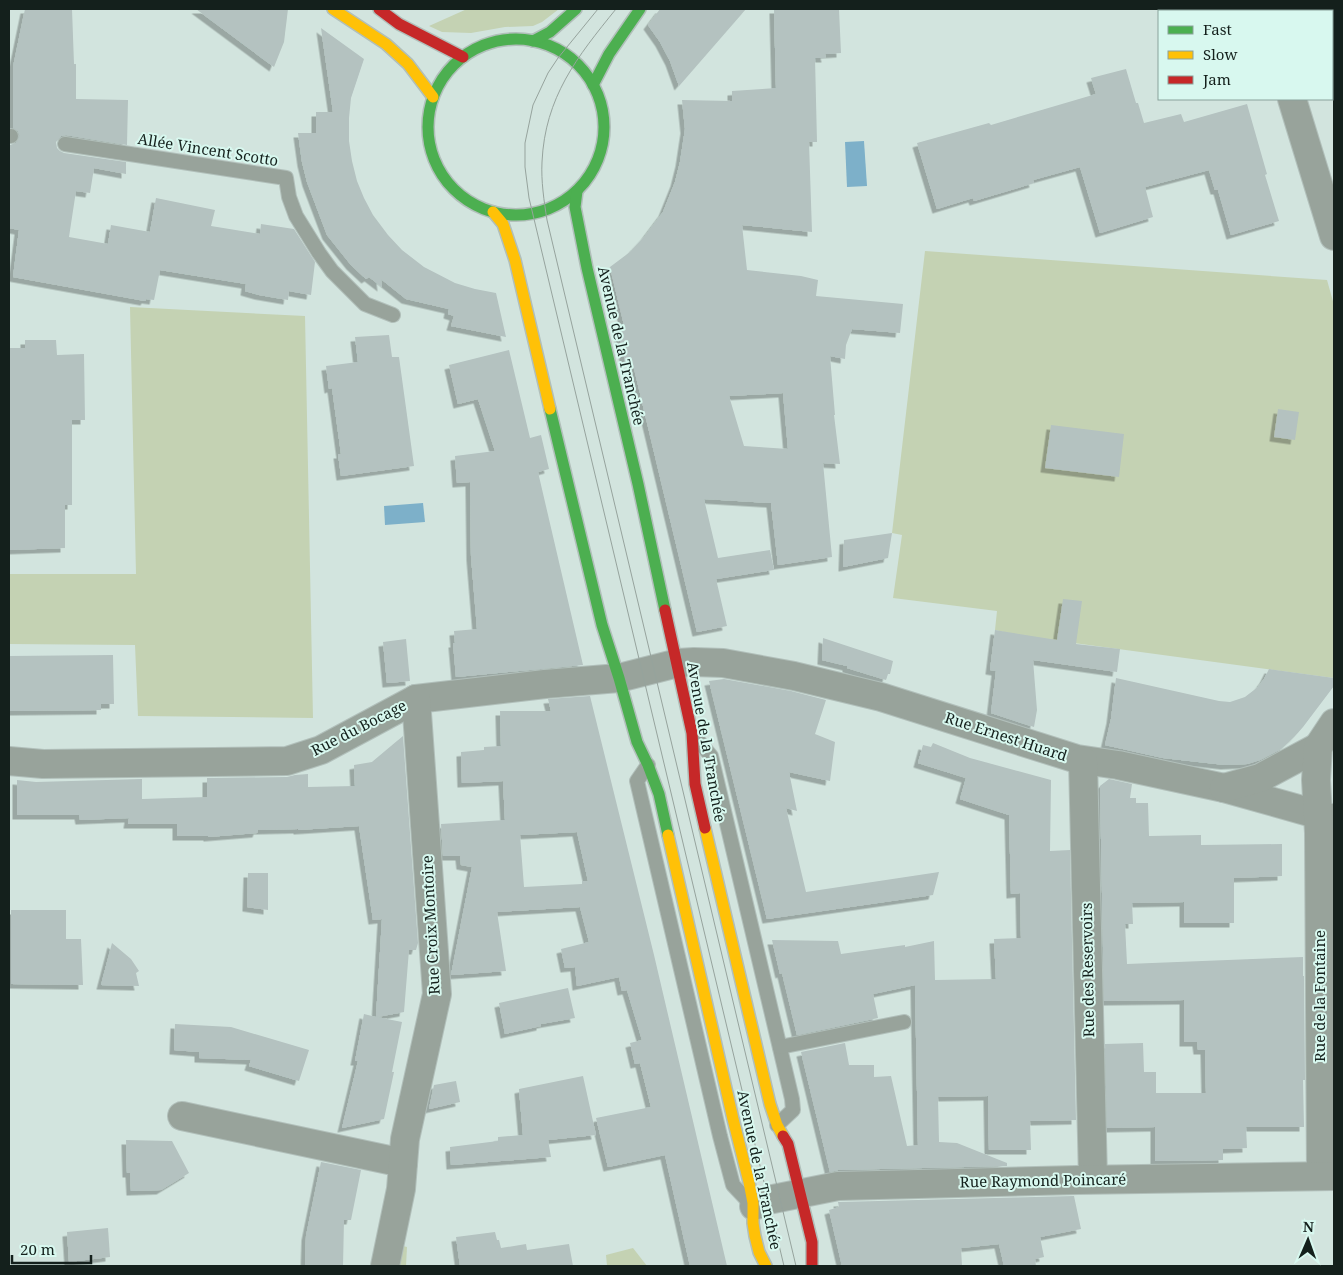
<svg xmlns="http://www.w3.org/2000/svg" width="1343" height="1275" font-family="'Noto Serif',serif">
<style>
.green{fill:#c4d2b3}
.water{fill:#7db0c9}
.building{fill:#b4c2c0;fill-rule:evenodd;filter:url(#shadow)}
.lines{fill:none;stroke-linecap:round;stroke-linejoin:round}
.lane-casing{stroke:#b1bfba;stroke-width:16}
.street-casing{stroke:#b1bfba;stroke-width:30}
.fast-casing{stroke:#b1bfba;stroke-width:14}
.slow-casing{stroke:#b1bfba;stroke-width:14}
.jam-casing{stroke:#b1bfba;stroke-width:14}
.lane{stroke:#98a39b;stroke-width:14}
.street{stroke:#98a39b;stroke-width:28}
.fast{stroke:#4caf50;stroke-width:11}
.slow{stroke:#ffc107;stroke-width:11}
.jam{stroke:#c62828;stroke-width:11}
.tram{stroke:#96a39d;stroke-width:1}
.labels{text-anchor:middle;stroke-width:4;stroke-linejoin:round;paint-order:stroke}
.street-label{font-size:15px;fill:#14201c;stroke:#d8f8ef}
</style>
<defs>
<filter id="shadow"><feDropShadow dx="-4.5" dy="4.5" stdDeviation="0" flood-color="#0004"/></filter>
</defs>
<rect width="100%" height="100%" fill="#d2e4de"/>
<!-- green -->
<g class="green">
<path d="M467,9H559L542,22L533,26L505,27L471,33L442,32L429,26Z"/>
<path d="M925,251L1327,280L1334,305V678L1022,636L995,630L997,611L893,598L902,535L892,533Z"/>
<path d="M130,307L305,316L313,718L138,716L135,645L9,644V574H136Z"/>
<path d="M403,1246L407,1247L406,1266H398Z"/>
<path d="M633,1248L647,1266H607L606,1255Z"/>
</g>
<!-- water -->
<g class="water">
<path d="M864,141L867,186L847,187L845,142Z"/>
<path d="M423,503L425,522L385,525L384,506Z"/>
</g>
<!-- building -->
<g class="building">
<path d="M25,9H72L74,64H76V99L128,100L127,145L66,135L61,136L56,142L57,148L60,151L64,153L126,162V174L94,168L90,193L76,191L69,237L108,244L111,225L150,232L156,198L215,210L211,226L260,234L261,224L294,229L315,262L311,295L289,291L288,300L259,295L245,291L246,284L160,270L154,300L146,299L145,301L13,277L19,230L9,228V154L10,145L16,143L20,136L18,131L13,128V67Z"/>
<path d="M196,9H288L284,42L274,67Z"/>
<path d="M660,9H746L679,86L670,61L660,42L648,25Z"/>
<path d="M774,9H839L841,53L825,54L826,58H815L817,142H809L812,232L742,225L747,270L801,276L818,280L816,296L903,304L900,333L852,329L846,345L845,359L830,356L835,415H834L840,464L823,463L832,557L778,565L771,503L704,499L718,558L770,550L774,570L716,579L727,626L697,632L632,360L625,361L617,327L624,325L610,267L630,252L645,236L663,212L675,182L680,162L685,129L682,100L732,101V91L776,88ZM783,393L788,449L744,446L729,396Z"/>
<path d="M321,28L364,59L351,98L349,118V141L352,161L357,181L364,198L373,215L388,235L402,250L424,267L455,283L475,289L496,293L506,337L451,326L454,316L448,314L449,309L406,299L381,279L382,287L369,277L366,279L351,265L327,235L307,182L302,162L298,133H316V112H333Z"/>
<path d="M1126,69L1136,103H1138L1144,123L1181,114L1184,122L1247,104L1267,174L1265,175L1279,221L1231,235L1218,190H1215L1209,170L1145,187L1153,217L1100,233L1080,167L1033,180L1034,183L1011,190L974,201L973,198L937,209L917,143L989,123L991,125L1096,94L1091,78Z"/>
<path d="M389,335L392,357H399L414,466L341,476L338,454H341L332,388L329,389L326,366L358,362L355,337Z"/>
<path d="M25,340H56L57,355L84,354L85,420H72V505H65V548L9,550V348H25Z"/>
<path d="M509,350L530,438L541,435L549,469L538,472L583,665L456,677L453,643H455L454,631L477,629L471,556L470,482L457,483L455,456L495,451L478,399L458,404L449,365Z"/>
<path d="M1278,409L1299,412L1295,440L1274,437Z"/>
<path d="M1051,425L1124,434L1119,477L1045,468Z"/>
<path d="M892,533L888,558L843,567L844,540Z"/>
<path d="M1063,599L1082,601L1076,644L1120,649L1117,672L1033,660L1037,710L1034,727L991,713L996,671L990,670L995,630L1057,640Z"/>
<path d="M823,638L893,661L890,674H888L886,680L847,668V666L822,660Z"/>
<path d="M406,639L410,681L387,683L383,642Z"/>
<path d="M113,655L114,704H101V710L9,711V656Z"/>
<path d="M1269,669L1334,678V686L1303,727L1294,737L1281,749L1260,760L1247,764L1225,765L1163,758L1105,745L1111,719L1116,678L1219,701L1230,702L1245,697L1258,687L1264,679Z"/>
<path d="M724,679L791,691L826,700L815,734L835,742L830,781L789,772L797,811L786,808L806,892L939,872L933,895L767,919L709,681Z"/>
<path d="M590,696L654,955L727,1266H690L665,1155L608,1167L596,1118L651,1107L640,1063L635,1064L630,1043L642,1040L627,990L622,991L619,977L577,986L575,967L565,968L561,949L589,942L580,907L497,912L506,971L451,975L472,867L461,865L460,856H443L441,824L505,820L503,781L462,783L461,752L484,750V747L501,746L500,711H551L548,699ZM577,832L588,881H582V884L524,887L520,835Z"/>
<path d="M403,736L418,943L416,950H409L404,1012L377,1017L402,1022L392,1072H394L384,1119L342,1128L358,1061H355L364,1014L376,1017L382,919L373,920L359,826L298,830V829L258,830L257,833L208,837V836H177V824H128L129,818L80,820L79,815H17V780L36,782L142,779V799L207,797V778L287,777L295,775L308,774V787L355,786L354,765L372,762Z"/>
<path d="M933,743L970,758L1051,780L1050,851L1070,850L1076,1120L1030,1121L1031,1150H989L988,1096L938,1097L939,1142L957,1143L1007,1163V1166L838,1170L830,1172L801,1052L845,1043L849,1065H874V1077L891,1076L907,1146L918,1145L915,985L873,994L878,1018L797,1035L782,973L780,974L772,940L838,941L841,954L905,945V947L934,941L935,980L996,979L994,939L1021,938L1020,893L1011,894L1009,815L960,799L966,778L918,763L923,745L931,747Z"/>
<path d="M1109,779L1132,784L1130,798H1136V803H1148L1149,836L1201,835V845L1282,844V876L1234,878V923H1184V902L1132,903L1133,924H1125L1127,964L1303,957V976H1304L1305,1080H1303L1304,1127H1246L1247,1148L1223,1149V1160L1155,1161V1127L1107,1128L1105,1044L1143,1043L1144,1072H1156V1093H1206L1205,1050H1198L1197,1042H1184V1000L1104,1001L1100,786Z"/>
<path d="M248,873H268V910L247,907Z"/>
<path d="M11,910H66V939H81L83,985L11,984Z"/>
<path d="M112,943L131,959L139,971L136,973L139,986L101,985Z"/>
<path d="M568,988L575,1018L541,1024V1026L505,1034L499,1003Z"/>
<path d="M175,1024L231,1027L309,1050L299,1081L249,1066L251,1060L199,1058V1052L174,1050Z"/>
<path d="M583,1076L596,1135L548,1140L551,1157L451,1165L450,1147L498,1141V1137L523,1135L519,1089Z"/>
<path d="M456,1081L460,1102L429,1109L434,1085Z"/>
<path d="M126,1140L172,1141L189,1173L161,1190L131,1191L130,1173H127Z"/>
<path d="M321,1162L361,1170L351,1220H344L343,1266H305L306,1236Z"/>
<path d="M1074,1196L1081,1229L1040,1237L1044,1257L1035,1259L1036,1266H1004L999,1244L961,1248L962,1266H842L829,1210L839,1207L838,1202H840Z"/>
<path d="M108,1228L110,1257L69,1262L67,1232Z"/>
<path d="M495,1232L497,1240H499L501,1248L526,1244L527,1250L569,1244L573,1266H460L456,1237Z"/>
</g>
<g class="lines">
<!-- lane casing -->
<g class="lane-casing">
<g id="lane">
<path d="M9,136H11"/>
<path d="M65,144L286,178L289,197L296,216L319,253L332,271L365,304L393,315"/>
<path d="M696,738L711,756L792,1099L793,1110L777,1125"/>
<path d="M648,765L637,781L720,1136L733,1185L749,1202"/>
<path d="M780,1047L904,1022"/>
</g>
</g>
<!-- street casing -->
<g class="street-casing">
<g id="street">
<path d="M1276,11V9"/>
<path d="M1292,99L1334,236"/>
<path d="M9,761L43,764L287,761L321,750L416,699L545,684L619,678L678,663L694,662L723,663L794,676L881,697L1077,759L1118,765L1224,788L1334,819"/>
<path d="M1083,761L1093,1179"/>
<path d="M1224,788L1260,778L1318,747"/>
<path d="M182,1116L403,1163"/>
<path d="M1321,1176L1319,833L1316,780L1318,747L1334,723"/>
<path d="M754,1206L768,1200L838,1186L1077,1180L1334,1176"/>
<path d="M385,1266L401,1189L405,1139L437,994L416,699"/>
</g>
</g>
<!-- fast casing -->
<g class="fast-casing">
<g id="fast">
<circle cx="516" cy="127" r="88"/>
<path d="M533,41L550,32L576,9"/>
<path d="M593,85L609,54L640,9"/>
<path d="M577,191L575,207L587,268L638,484L665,610"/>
<path d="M550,409L602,625L619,678L637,742L648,765L659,794L668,835"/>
</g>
</g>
<!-- slow casing -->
<g class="slow-casing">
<g id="slow">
<path d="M333,9L386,44L408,64L433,97"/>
<path d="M493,212L503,224L515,260L550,409"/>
<path d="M705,828L770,1104L777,1125L783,1136"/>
<path d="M668,835L733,1119L749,1182L753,1203V1223L755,1236L759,1252L766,1266"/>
</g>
</g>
<!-- jam casing -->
<g class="jam-casing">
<g id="jam">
<path d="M379,9L399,24L463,57"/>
<path d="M665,610L692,733L695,784L705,828"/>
<path d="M783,1136L788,1144L812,1242V1266"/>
</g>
</g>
<!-- lane -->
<use href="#lane" class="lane"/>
<!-- street -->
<use href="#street" class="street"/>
<!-- fast -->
<use href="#fast" class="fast"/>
<!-- slow -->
<use href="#slow" class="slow"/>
<!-- jam -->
<use href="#jam" class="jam"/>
<!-- tram -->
<g class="tram">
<path d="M598,9L558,58L548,73L533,105L525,143V167L529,198L784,1266"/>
<path d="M616,9C577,57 545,97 542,162C541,181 544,201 547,220L796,1266"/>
</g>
</g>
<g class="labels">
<!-- street labels -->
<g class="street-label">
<text transform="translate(208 150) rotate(9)" y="5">Allée Vincent Scotto</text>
<text transform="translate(621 346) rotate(77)" y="5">Avenue de la Tranchée</text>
<text transform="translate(359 728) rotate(-27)" y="5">Rue du Bocage</text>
<text transform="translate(1006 737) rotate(18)" y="5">Rue Ernest Huard</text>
<text transform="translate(706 742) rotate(80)" y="5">Avenue de la Tranchée</text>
<text transform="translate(431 925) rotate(-93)" y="5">Rue Croix Montoire</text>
<text transform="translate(1088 970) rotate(-91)" y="5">Rue des Reservoirs</text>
<text transform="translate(1320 996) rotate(-90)" y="5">Rue de la Fontaine</text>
<text transform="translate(759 1170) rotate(78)" y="5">Avenue de la Tranchée</text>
<text transform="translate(1043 1181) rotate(-1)" y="5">Rue Raymond Poincaré</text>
</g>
</g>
<!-- border -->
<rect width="1343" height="1275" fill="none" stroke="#14201c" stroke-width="20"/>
<!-- legend -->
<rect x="1158" y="10" width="175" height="90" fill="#d8f8ef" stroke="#8aa29b"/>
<rect x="1168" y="26" width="25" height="8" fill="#4caf50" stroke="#8aa29b"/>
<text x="1203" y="35" font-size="15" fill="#14201c">Fast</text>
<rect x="1168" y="51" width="25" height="8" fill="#ffc107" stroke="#8aa29b"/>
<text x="1203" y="60" font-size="15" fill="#14201c">Slow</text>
<rect x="1168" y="76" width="25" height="8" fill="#c62828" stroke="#8aa29b"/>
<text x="1203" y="85" font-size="15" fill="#14201c">Jam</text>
<!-- north arrow -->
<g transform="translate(1308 1240) rotate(2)" stroke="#d8f8ef" stroke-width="4" paint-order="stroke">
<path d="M0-4L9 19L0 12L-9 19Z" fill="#14201c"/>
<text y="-8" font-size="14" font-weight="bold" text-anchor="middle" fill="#14201c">N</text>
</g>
<!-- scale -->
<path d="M12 1255v8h79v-8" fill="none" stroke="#14201c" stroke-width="2.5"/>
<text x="20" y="1255" font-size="15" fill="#14201c" stroke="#d8f8ef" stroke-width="4" paint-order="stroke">20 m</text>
</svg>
